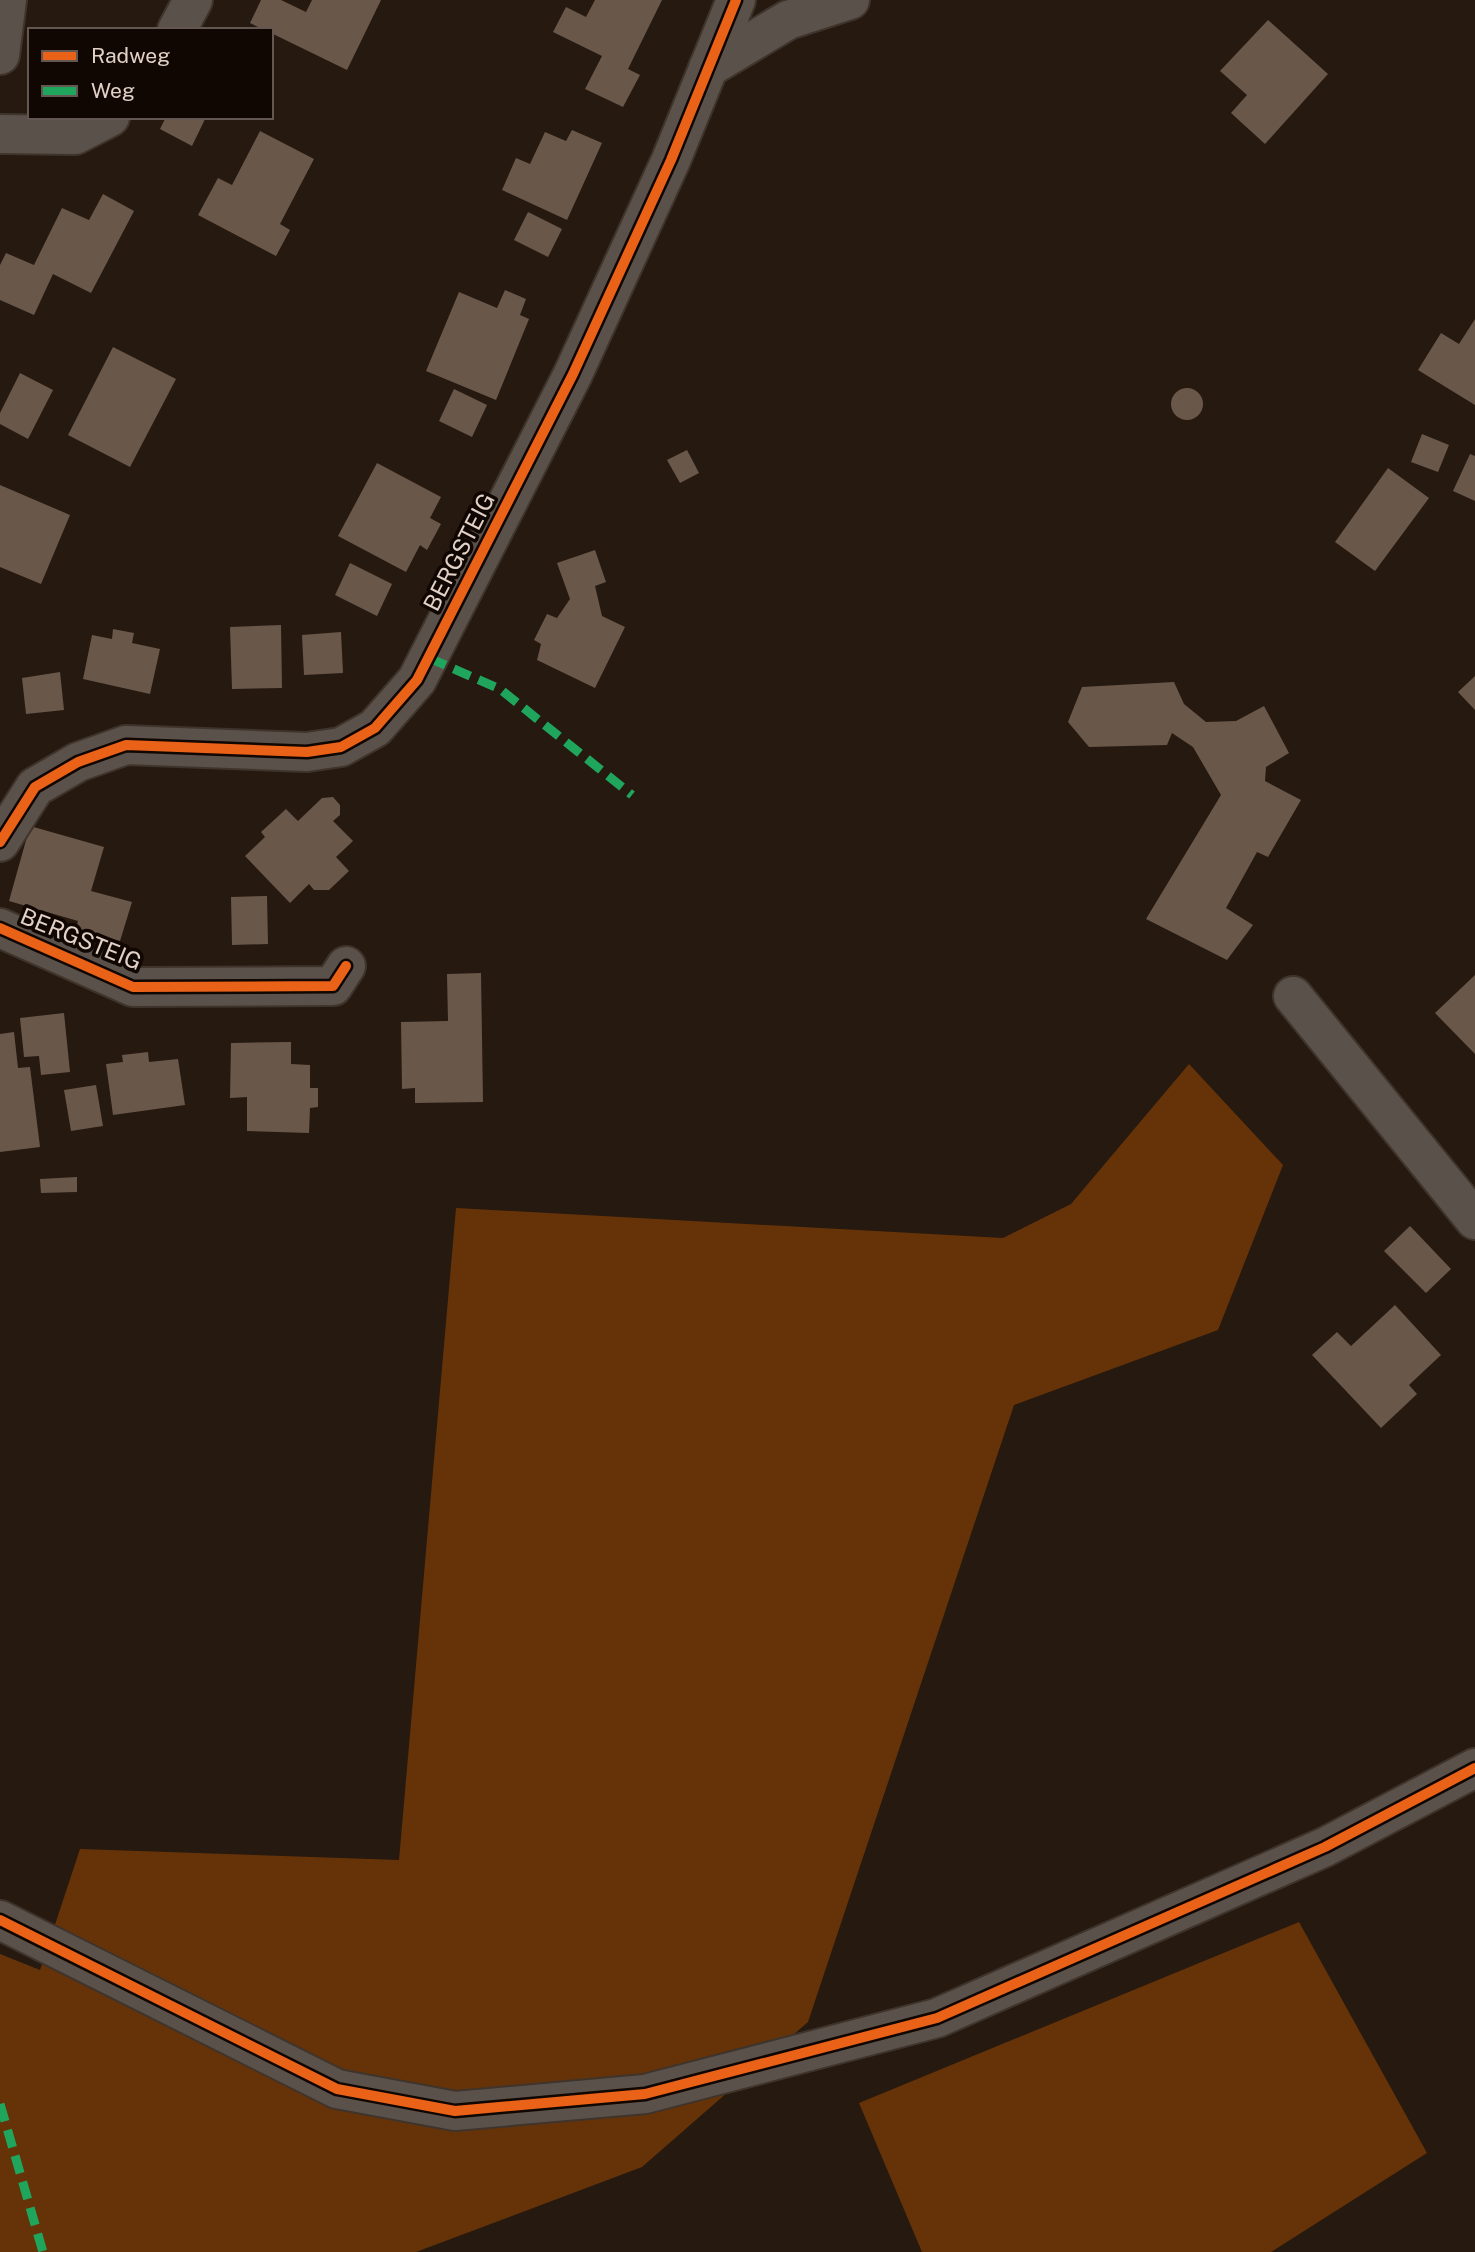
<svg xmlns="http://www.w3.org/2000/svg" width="1475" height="2252" font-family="'Public Sans',sans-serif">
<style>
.forest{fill:#663308}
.building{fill:#69574a}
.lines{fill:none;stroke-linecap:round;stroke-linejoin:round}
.minor-casing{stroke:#3f342b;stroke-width:42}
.minor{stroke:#5b514b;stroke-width:38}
.quiet{stroke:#20a55d;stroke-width:9;stroke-dasharray:18 9;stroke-linecap:butt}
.cycleway-casing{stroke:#100602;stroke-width:15}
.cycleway{stroke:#ea6118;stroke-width:10}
.labels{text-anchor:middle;stroke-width:7;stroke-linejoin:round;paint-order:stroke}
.street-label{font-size:23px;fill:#e2d1c7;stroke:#100602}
</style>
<rect width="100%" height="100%" fill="#261910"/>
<!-- forest -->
<g class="forest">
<path d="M1189,1064L1283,1165L1218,1330L1014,1405L808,2022L642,2167L416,2252H0V1954L40,1970L80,1849L399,1860L456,1208L1003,1238L1071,1204Z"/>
<path d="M1299,1922L1427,2153L1271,2252H922L859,2103Z"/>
</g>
<!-- building -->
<g class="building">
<path d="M261,0H281L306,12L312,0H381L347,70L271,33V30H264L250,23Z"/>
<path d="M595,0H662L628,69L640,75L623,107L585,89L602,56L553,32L566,7L586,17Z"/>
<path d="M1268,20L1328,74L1265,144L1231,113L1247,95L1220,71Z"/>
<path d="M166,117H206L192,146L160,129Z"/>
<path d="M572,130L602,143L567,220L502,190L516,158L530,164L545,132L566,141Z"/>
<path d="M260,131L314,159L280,224L290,230L276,256L198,215L218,178L232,185Z"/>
<path d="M103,194L134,211L91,293L53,274L34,315L0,300V265L6,253L34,265L62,208L89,220Z"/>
<path d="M528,212L562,229L548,257L514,240Z"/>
<path d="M505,290L526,299L520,315L529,319L496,400L426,371L459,292L497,308Z"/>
<path d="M1475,319V405L1418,370L1441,333L1459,344Z"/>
<path d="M113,347L176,379L130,467L68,435Z"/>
<path d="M20,373L53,390L28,439L0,424V413Z"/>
<circle cx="1187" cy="404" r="16"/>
<path d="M454,389L487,405L472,437L439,421Z"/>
<path d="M1422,434L1449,445L1438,472L1411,462Z"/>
<path d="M687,450L699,473L680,483L667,460Z"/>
<path d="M1470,454L1475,456V501L1453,491Z"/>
<path d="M377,463L441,497L430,518L441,524L427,550L420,545L406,572L338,536Z"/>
<path d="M1388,468L1429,498L1375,571L1335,542Z"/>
<path d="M0,485L70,515L41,584L0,567Z"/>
<path d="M595,550L606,582L595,586L602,616L625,627L595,688L537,660L541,644L534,640L547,614L557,618L570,599L557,563Z"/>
<path d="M350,563L392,584L377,616L335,595Z"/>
<path d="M281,625L282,688L232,689L230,627Z"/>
<path d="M113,629L134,633L132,643L160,649L150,694L83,679L92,635L112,639Z"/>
<path d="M341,632L343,673L304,675L302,635Z"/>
<path d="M60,672L64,710L26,714L22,678Z"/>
<path d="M1475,676V710L1458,692Z"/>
<path d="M1174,682L1184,704L1206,722L1236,721L1264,706L1289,753L1266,767L1265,781L1301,800L1268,857L1257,852L1226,908L1253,925L1227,960L1146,919L1221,795L1193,747L1172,733L1167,745L1089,747L1068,722L1082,687Z"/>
<path d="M333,797L340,805V815L333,821L353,841L336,857L349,871L329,890H314L309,884L290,903L245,856L265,837L261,832L286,809L298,821L322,798Z"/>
<path d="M30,826L104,847L91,891L132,902L120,941L76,929L78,921L9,901Z"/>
<path d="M267,896L268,944L232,945L231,897Z"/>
<path d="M481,973L483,1102L415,1103V1088L402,1089L401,1022L448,1021L447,974Z"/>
<path d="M1475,975V1054L1435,1013Z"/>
<path d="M64,1013L70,1072L41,1075L39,1056L24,1057L20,1018Z"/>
<path d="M14,1032L18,1068L30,1067L40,1147L0,1152V1034Z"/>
<path d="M291,1042V1064L310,1065V1088H318V1107L310,1108L309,1133L247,1131V1097L230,1098L231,1043Z"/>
<path d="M148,1052L149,1062L178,1059L185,1105L113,1115L106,1064L123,1062L122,1055Z"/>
<path d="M96,1085L103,1126L71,1131L64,1090Z"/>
<path d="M77,1177V1192L41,1193L40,1179Z"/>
<path d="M1410,1226L1451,1269L1426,1293L1384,1251Z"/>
<path d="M1395,1305L1441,1355L1409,1385L1417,1394L1381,1428L1312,1355L1337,1332L1351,1346Z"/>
</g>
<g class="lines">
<!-- minor casing -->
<g class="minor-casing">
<g id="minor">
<path d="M177,30L193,0"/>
<path d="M0,55L7,0"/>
<path d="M708,68L788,20L850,0"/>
<path d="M0,134L75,135L110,117"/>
<path d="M0,842L35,787L78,762L126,745L307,752L341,747L375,728L417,680L573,374L671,160L736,0"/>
<path d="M0,928L133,987L333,986L346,966"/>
<path d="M1293,996L1475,1220"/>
<path d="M0,1920L337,2089L455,2111L645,2094L937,2018L1325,1847L1475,1768"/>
</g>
</g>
<!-- minor -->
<use href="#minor" class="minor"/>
<!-- quiet -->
<g class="quiet">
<path d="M429,658L500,689L632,795"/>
<path d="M0,2104L43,2252"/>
</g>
<!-- cycleway casing -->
<g class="cycleway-casing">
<g id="cycleway">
<path d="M0,842L35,787L78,762L126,745L307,752L341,747L375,728L417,680L573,374L671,160L736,0"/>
<path d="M0,928L133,987L333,986L346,966"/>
<path d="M0,1920L337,2089L455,2111L645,2094L937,2018L1325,1847L1475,1768"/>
</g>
</g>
<!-- cycleway -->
<use href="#cycleway" class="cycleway"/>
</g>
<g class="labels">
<!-- street labels -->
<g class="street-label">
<text transform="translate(459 552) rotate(-63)" y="8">BERGSTEIG</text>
<text transform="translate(81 939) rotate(22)" y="8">BERGSTEIG</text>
</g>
</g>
<!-- legend -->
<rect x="28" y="28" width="245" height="91" fill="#100602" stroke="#645751" stroke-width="2"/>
<rect x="42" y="51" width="35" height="10" fill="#ea6118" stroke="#645751" stroke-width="2"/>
<text x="91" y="63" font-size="21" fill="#e2d1c7">Radweg</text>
<rect x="42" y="86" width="35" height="10" fill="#20a55d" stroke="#645751" stroke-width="2"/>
<text x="91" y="98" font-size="21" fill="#e2d1c7">Weg</text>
</svg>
